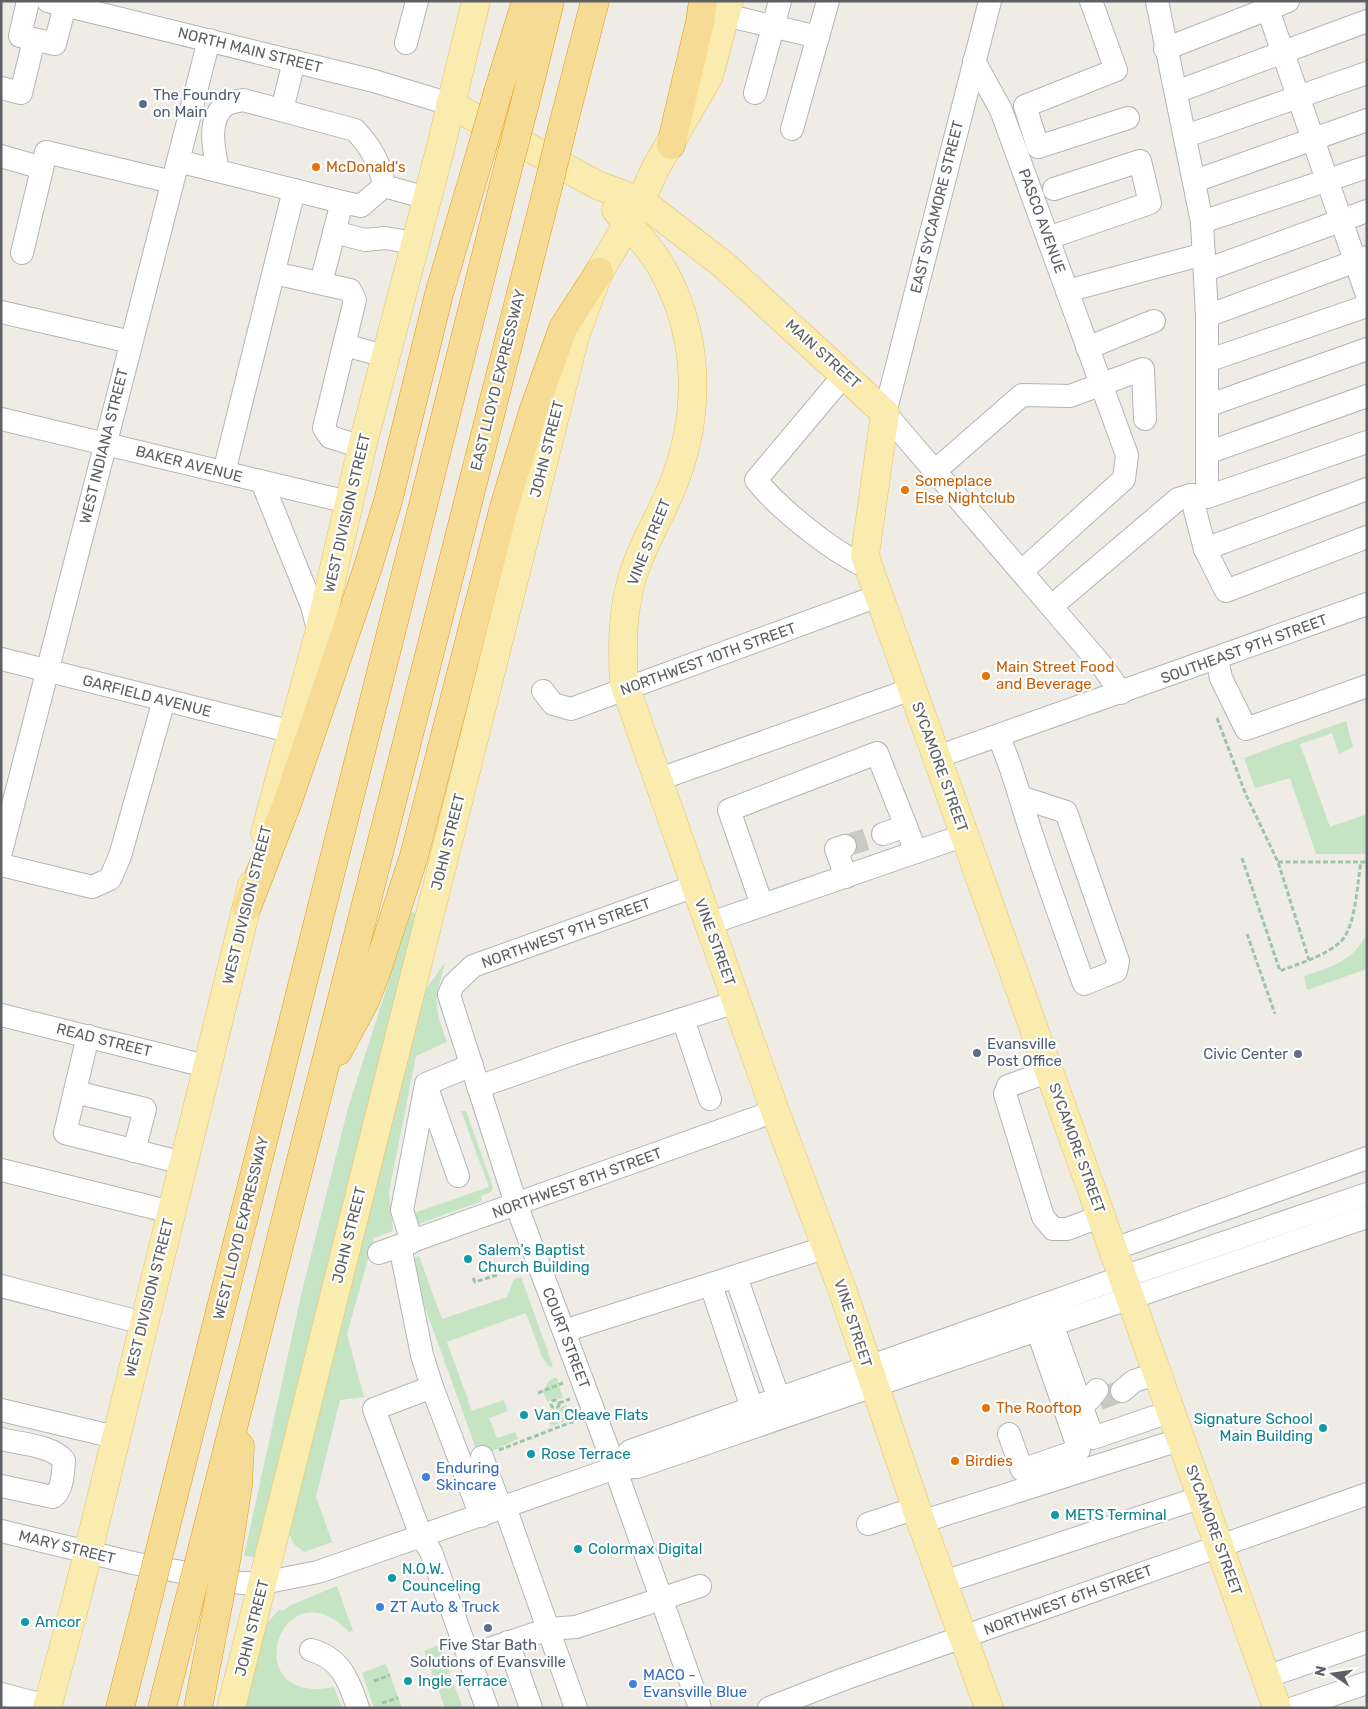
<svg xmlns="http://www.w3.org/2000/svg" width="1368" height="1709" font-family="Rubik,sans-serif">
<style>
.green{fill:#c4e4c3}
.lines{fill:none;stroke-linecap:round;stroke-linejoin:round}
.minor-tunnel{stroke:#cac9c5;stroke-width:22;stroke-dasharray:22 11;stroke-linecap:butt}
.minor-casing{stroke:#b2b5b9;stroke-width:24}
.major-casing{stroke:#e8c164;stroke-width:29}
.highway-casing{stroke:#e49e0f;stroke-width:29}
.path{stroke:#9dc5a7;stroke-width:3;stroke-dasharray:5 2.5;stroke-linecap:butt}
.minor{stroke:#fff;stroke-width:22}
.major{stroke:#faecae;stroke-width:28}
.highway{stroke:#f6db94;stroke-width:28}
.highway-bridge-casing{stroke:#e49e0f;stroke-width:29;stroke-linecap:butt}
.highway-bridge{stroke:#f6db94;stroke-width:28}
.service-dot{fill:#5c6f8a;stroke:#fff;stroke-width:2}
.food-dot{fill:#e8710a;stroke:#fff;stroke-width:2}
.culture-dot{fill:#0f9aa8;stroke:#fff;stroke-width:2}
.shop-dot{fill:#3f7fe0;stroke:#fff;stroke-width:2}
.labels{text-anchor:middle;stroke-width:4.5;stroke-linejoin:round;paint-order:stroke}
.street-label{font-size:15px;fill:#5d6064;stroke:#fff}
.service-label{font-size:15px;fill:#4e5e75;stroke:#fff;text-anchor:start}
.food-label{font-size:15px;fill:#c56008;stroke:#fff;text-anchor:start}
.culture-label{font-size:15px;fill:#0d838f;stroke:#fff;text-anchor:start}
.shop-label{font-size:15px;fill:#366cbe;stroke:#fff;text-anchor:start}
</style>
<rect width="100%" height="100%" fill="#eeece5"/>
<!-- green -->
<g class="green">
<path d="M1346,721L1353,747L1339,754L1332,733L1300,744L1330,827L1367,814V854H1316L1290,778L1255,788L1244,758Z"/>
<path d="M411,912L419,914L258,1557L244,1556L302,1291L348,1108Z"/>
<path d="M1367,932V969L1307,990L1304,976C1330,967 1356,961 1367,932Z"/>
<path d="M445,963C434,1002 433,1004 447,1042L416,1056L389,1192L393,1231L374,1238L347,1334L364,1397L340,1400L316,1497L332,1542L304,1552L294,1544L288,1532L419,998Z"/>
<path d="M461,1111H466L493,1187L491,1192L481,1196L482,1201L415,1225L411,1214L489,1187Z"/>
<path d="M419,1256L442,1319L507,1297L514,1279L521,1277L553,1366L549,1367L542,1357L526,1313L447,1342L472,1411L504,1400L508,1411L489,1418L497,1438L515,1432L518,1439L488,1453V1482L408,1260Z"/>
<path d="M553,1378H557L563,1398H555L547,1402L543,1391L548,1382Z"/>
<path d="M566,1404L571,1419L551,1426L548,1419L553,1417L552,1414Z"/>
<path d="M337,1586L353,1631L349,1632C281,1561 234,1707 334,1687L342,1708H241L265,1625L280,1609L282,1611L291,1605Z"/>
<path d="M439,1645L450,1673L434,1679L424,1651Z"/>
<path d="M386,1664L402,1708H374L362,1673Z"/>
<path d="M452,1680L463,1708H445L437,1685Z"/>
</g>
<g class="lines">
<!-- minor-tunnel -->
<g class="minor-tunnel">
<path d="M845,846L883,834"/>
<path d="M1099,1399L1122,1391"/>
</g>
<!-- minor casing -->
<g class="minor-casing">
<g id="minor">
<path d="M28,1L20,36L55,44L65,5"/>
<path d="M48,1L374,81L450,104"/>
<path d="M990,1L885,413L1103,667L1121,693"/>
<path d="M1091,1L1116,70L1025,106L1038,147L1128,118"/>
<path d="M1265,1L1367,295"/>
<path d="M725,15L818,37"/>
<path d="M406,43L417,1"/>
<path d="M1165,49L1288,1"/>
<path d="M974,61L1001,110L1127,455L1124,479L1022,571"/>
<path d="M1,88L21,93L34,40"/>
<path d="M1176,92L1367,21"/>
<path d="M755,93L780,1"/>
<path d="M282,110L294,61"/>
<path d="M792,129L828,1"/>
<path d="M1186,136L1367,73"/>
<path d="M1,156L42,168"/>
<path d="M178,161L342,202L361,206L384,186C380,163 371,147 355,130L243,100C238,101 231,102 227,104C206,117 214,151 218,171"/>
<path d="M1195,181L1367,120"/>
<path d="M384,186L427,198"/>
<path d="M1202,222L1367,167"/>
<path d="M334,232L365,240L385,238L415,243"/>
<path d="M1048,238L1150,203L1140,161L1054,189"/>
<path d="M22,253L46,152L172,182"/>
<path d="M1206,270L1367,211"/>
<path d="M274,273L350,290L355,300L344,345"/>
<path d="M321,283L342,202"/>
<path d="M1067,291L1204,254"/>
<path d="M1,312L131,342"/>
<path d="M1207,316L1367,257"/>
<path d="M1087,348L1154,321"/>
<path d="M1207,361L1367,306"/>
<path d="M845,374L756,480C779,509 835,554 869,568"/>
<path d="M1207,406L1367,349"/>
<path d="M1,419L348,502"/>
<path d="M362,447L330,437L324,428L344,345L385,356"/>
<path d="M1207,453L1367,396"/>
<path d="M936,470L1022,395L1070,396L1143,369L1145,419"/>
<path d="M224,472L294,190"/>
<path d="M262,482L312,606L319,633"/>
<path d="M1191,495L1205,549L1226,591L1367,537"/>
<path d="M1207,497L1367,442"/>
<path d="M1205,549L1367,489"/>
<path d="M1052,606L1178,499L1191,495L1207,497V316L1202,222L1157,1"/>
<path d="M1,659L293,732"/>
<path d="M1217,659L1221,678L1246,729L1367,686"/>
<path d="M543,691L553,704L571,709L878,596"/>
<path d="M998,736C1012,765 1019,796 1029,826C1046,879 1065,931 1084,984L1116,971L1118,961L1066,812L1020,797"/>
<path d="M937,757L1367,604"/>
<path d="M657,780L912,689"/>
<path d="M883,834L906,826"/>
<path d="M845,846L836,849L846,877"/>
<path d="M1,852L209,40"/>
<path d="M1,865L92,887L110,879L120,856L164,700"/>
<path d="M695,886L473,966L453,985L449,995L516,1204L615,1468L700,1708"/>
<path d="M762,905L729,810L877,753L916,852"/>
<path d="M708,924L965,835"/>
<path d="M1,1015L206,1066"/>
<path d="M683,1019L710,1099"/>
<path d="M88,1036L65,1133L183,1163"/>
<path d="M1050,1071L1008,1086L1005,1094L1043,1217L1053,1229H1067L1102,1216"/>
<path d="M426,1085L458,1176"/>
<path d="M478,1087L572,1054L736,1002"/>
<path d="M75,1092L145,1109L134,1151"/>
<path d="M1,1170L171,1212"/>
<path d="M412,1242L402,1210L426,1084L472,1065"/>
<path d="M400,1246L422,1355L432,1387"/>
<path d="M1114,1249L1367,1158"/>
<path d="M379,1253L775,1111"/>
<path d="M736,1277L779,1399"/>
<path d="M711,1285L752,1408"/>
<path d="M1,1286L143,1323"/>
<path d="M1052,1324L1093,1438L1172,1411"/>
<path d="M564,1331L827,1247"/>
<path d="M1122,1391L1134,1381L1158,1373"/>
<path d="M1090,1399L1097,1390"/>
<path d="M1,1410L115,1437"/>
<path d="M1009,1434L1022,1470L1079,1450L1037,1329"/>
<path d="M1,1439C20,1444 51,1445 64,1460C63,1472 63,1490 53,1497L1,1486"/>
<path d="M482,1457L501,1509"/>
<path d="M615,1468L630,1451L1123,1277L1367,1194"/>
<path d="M505,1507L576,1708"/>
<path d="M481,1516L432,1387L374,1409L421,1536L431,1552L487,1708"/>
<path d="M921,1522L1182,1439"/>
<path d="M868,1524L916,1508"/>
<path d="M1,1531L133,1563L241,1583H263L318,1572L615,1468L637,1467L1367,1217"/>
<path d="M944,1582L1202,1497"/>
<path d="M508,1642L531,1708"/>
<path d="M311,1650C341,1658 349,1681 358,1708"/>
<path d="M468,1656L549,1629L576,1627L700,1586"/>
<path d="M1266,1677L1367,1642"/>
<path d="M1,1694L47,1706"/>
<path d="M769,1708L844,1679L1367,1494"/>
<path d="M1294,1708L1367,1683"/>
</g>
</g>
<!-- major casing -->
<g class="major-casing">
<g id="major">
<path d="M450,104L597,185L641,201L725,266L885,413L865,555L869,568L1277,1708"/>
<path d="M616,210C630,228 647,243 659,263C700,331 702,412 673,485C661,515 643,543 633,575C622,611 622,646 624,683L775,1111L843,1292L921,1522L989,1708"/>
<path d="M265,833L319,633L362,447L440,150L476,1"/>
<path d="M47,1708L77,1597L252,885"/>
<path d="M231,1708L575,336L599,272L641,201L655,169L709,76L729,1"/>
</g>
</g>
<!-- highway casing -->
<g class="highway-casing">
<g id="highway">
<path d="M498,92L526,1"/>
<path d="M524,107L550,1"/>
<path d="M562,129L595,1"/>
<path d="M671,145L700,22L703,1"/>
<path d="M247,907L288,801L367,570L388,501L439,294L482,148"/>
<path d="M338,1051L365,1001L377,970L414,856L504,507L533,412L563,328L599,272"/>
<path d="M163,1538L509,164"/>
<path d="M203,1546L548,187"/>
<path d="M227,1556L238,1485L240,1446"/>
<path d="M120,1708L149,1594"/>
<path d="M162,1708L189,1601"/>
<path d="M198,1708L219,1600"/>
</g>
</g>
<!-- path -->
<g class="path">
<path d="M1217,718L1246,795L1278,862L1309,960"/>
<path d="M1242,858L1280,971C1300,963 1323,957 1339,943C1356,930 1357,883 1361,862"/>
<path d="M1278,862H1367"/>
<path d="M1247,934L1275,1014"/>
<path d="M473,1278L475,1282L497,1275L498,1277"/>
<path d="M538,1393L563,1383"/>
<circle cx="555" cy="1404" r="4"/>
<path d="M559,1403L570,1399"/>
<path d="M499,1450L577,1420"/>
<path d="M374,1681L390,1675"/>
<path d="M426,1686L451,1677"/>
<path d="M382,1703L398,1698"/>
</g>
<!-- minor -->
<use href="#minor" class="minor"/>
<!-- major -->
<use href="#major" class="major"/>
<!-- highway -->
<use href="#highway" class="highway"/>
<!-- highway-bridge casing -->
<g class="highway-bridge-casing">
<g id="highway-bridge">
<path d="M482,148L498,92"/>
<path d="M509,164L524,107"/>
<path d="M548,187L562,129"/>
<path d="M149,1594L163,1538"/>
<path d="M219,1600L227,1556"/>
<path d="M189,1601L203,1546"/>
</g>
</g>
<!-- highway-bridge -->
<use href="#highway-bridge" class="highway-bridge"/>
</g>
<!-- markers -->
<g class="service-dot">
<circle cx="143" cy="104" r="5"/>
<circle cx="977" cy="1053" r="5"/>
<circle cx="1298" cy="1054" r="5"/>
<circle cx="488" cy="1628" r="5"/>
</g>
<g class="food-dot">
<circle cx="316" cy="167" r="5"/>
<circle cx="905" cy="490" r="5"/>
<circle cx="986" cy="676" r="5"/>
<circle cx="986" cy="1408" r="5"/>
<circle cx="955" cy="1461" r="5"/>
</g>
<g class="culture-dot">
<circle cx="468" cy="1259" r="5"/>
<circle cx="524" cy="1415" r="5"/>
<circle cx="1323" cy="1428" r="5"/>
<circle cx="531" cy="1454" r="5"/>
<circle cx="1055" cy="1515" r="5"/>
<circle cx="578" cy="1549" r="5"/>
<circle cx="392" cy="1578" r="5"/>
<circle cx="25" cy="1622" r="5"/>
<circle cx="408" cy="1681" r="5"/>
</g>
<g class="shop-dot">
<circle cx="426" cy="1477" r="5"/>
<circle cx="380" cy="1607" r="5"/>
<circle cx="633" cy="1684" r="5"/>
</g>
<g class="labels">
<!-- street labels -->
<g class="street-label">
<text transform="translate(250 50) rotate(14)" y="5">NORTH MAIN STREET</text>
<text transform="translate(937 207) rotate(-76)" y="5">EAST SYCAMORE STREET</text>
<text transform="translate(1042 221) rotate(70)" y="5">PASCO AVENUE</text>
<text transform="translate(823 354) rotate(42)" y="5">MAIN STREET</text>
<text transform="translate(498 380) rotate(-76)" y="5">EAST LLOYD EXPRESSWAY</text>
<text transform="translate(104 446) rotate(-76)" y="5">WEST INDIANA STREET</text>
<text transform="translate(547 449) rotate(-76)" y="5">JOHN STREET</text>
<text transform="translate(189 464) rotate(14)" y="5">BAKER AVENUE</text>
<text transform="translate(347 513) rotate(-77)" y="5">WEST DIVISION STREET</text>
<text transform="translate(649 542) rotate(-68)" y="5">VINE STREET</text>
<text transform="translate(1244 649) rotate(-20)" y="5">SOUTHEAST 9TH STREET</text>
<text transform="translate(708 659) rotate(-20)" y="5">NORTHWEST 10TH STREET</text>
<text transform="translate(147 696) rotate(14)" y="5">GARFIELD AVENUE</text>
<text transform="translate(940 767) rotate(70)" y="5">SYCAMORE STREET</text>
<text transform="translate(448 842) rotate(-76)" y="5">JOHN STREET</text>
<text transform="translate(247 905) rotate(-76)" y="5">WEST DIVISION STREET</text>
<text transform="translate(566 933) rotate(-20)" y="5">NORTHWEST 9TH STREET</text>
<text transform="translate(715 942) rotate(70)" y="5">VINE STREET</text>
<text transform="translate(104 1040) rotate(14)" y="5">READ STREET</text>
<text transform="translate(1077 1148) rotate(70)" y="5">SYCAMORE STREET</text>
<text transform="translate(577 1183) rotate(-20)" y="5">NORTHWEST 8TH STREET</text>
<text transform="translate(241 1228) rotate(-76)" y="5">WEST LLOYD EXPRESSWAY</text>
<text transform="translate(349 1235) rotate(-76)" y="5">JOHN STREET</text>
<text transform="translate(149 1298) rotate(-76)" y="5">WEST DIVISION STREET</text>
<text transform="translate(853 1323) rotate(72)" y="5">VINE STREET</text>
<text transform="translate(566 1338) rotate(69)" y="5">COURT STREET</text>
<text transform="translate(1214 1530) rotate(70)" y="5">SYCAMORE STREET</text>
<text transform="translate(67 1547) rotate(14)" y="5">MARY STREET</text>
<text transform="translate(1068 1600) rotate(-20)" y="5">NORTHWEST 6TH STREET</text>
<text transform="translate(252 1628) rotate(-76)" y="5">JOHN STREET</text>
</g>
<!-- service labels -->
<g class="service-label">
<text x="153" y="100">The Foundry<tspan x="153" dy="17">on Main</tspan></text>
<text x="987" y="1049">Evansville<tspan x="987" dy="17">Post Office</tspan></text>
<text x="1288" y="1059" text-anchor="end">Civic Center</text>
<text x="488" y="1650" text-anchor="middle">Five Star Bath<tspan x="488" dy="17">Solutions of Evansville</tspan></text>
</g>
<!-- food labels -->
<g class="food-label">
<text x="326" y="172">McDonald's</text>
<text x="915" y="486">Someplace<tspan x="915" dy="17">Else Nightclub</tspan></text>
<text x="996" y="672">Main Street Food<tspan x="996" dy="17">and Beverage</tspan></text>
<text x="996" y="1413">The Rooftop</text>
<text x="965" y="1466">Birdies</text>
</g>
<!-- culture labels -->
<g class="culture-label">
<text x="478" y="1255">Salem's Baptist<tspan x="478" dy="17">Church Building</tspan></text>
<text x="534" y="1420">Van Cleave Flats</text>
<text x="1313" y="1424" text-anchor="end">Signature School<tspan x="1313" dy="17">Main Building</tspan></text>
<text x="541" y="1459">Rose Terrace</text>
<text x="1065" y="1520">METS Terminal</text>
<text x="588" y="1554">Colormax Digital</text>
<text x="402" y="1574">N.O.W.<tspan x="402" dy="17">Counceling</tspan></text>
<text x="35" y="1627">Amcor</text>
<text x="418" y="1686">Ingle Terrace</text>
</g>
<!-- shop labels -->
<g class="shop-label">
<text x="436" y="1473">Enduring<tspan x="436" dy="17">Skincare</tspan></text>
<text x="390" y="1612">ZT Auto &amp; Truck</text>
<text x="643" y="1680">MACO -<tspan x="643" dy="17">Evansville Blue</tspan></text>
</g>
</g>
<!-- border -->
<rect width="1368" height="1709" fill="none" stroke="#5d6064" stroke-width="5"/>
<!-- north arrow -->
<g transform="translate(1333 1674) rotate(283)" stroke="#ffffff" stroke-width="4" paint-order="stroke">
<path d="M0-4L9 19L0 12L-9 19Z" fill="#5d6064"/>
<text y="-8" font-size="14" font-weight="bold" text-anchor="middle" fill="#5d6064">N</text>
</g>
</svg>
